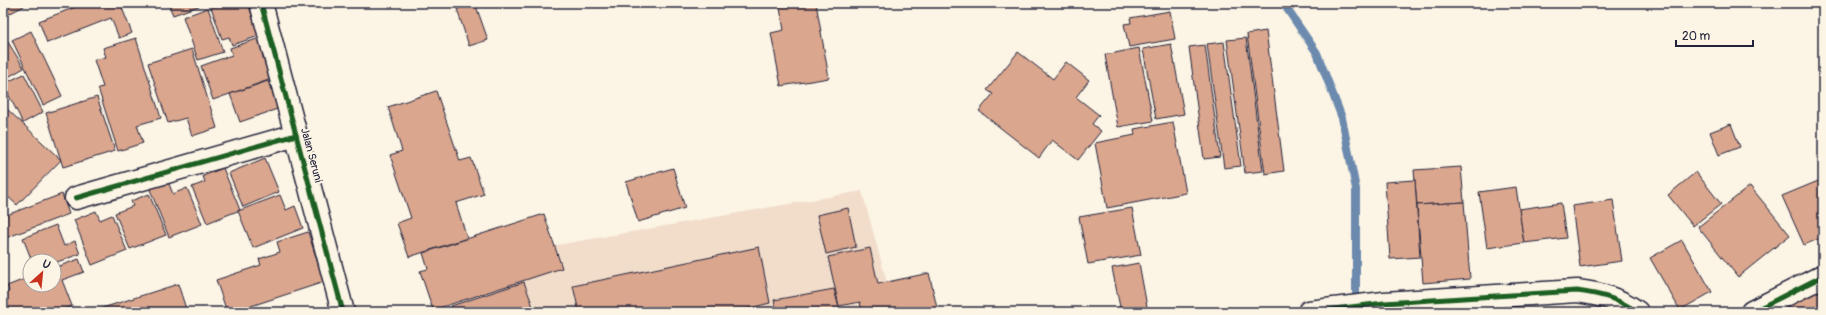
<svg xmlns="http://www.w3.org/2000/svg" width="1826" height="315" font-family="Pangolin,sans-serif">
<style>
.built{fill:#f2ddcb}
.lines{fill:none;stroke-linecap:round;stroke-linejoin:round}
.stream{stroke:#6c8aae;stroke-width:8}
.building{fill:#daa68e;stroke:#22223b}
.minor-casing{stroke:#22223b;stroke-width:25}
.minor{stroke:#fcf5e5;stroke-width:22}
.cycleway-casing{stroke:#fcf5e5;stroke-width:8}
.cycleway{stroke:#1b5e20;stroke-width:5}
.labels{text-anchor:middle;stroke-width:4;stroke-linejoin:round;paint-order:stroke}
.street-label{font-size:11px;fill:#22223b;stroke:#fcf5e5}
</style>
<rect width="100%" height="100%" fill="#fcf5e5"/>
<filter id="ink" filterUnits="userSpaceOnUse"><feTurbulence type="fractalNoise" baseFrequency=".025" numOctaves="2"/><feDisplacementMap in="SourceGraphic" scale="8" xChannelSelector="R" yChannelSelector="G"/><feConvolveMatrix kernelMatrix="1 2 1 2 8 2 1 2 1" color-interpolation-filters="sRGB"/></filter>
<g filter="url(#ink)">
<!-- built -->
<path class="built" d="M862,191L895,312H503L500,255Z"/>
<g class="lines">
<!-- stream -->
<path class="stream" d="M1283,3L1317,53L1342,118L1356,189V305"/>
</g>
<!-- building -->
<g class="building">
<path d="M3,3H23L24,6L3,17Z"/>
<path d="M86,3H120L132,33L119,38L111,18L47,43L39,21Z"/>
<path d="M168,3H207L173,15Z"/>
<path d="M223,3H248L259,36L232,45L229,37L222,39L211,7Z"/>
<path d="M475,3L488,40L469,46L457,9Z"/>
<path d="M779,3H816L829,78L781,86L771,33L784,30Z"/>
<path d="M208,8L223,52L198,60L183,17Z"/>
<path d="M1170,11L1175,39L1129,47L1124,24L1131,23L1130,18Z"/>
<path d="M31,31L62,96L43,105L12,40Z"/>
<path d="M1266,31L1284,171L1265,174L1247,34Z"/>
<path d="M3,34L24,68L3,80Z"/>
<path d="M136,38L161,118L137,125L143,143L118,151L98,88L103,87L94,60L106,57L103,48Z"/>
<path d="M260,38L274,78L213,100L201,66L232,55L230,48Z"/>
<path d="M1246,38L1263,171L1245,173L1227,40Z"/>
<path d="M1224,42L1241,166L1224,168L1207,44Z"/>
<path d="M1171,44L1184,114L1156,119L1143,49Z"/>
<path d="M1205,45L1220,157L1204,159L1189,47Z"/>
<path d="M1139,48L1153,121L1118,127L1105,55Z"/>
<path d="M192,49L217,128L192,136L186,118L168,123L148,63Z"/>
<path d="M1018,52L1053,79L1066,62L1089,80L1076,97L1099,115L1092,124L1101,131L1078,160L1052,140L1039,158L979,111L993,94L987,90Z"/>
<path d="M24,74L43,112L23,123L3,84Z"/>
<path d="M268,81L271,90L276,88L283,107L240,122L230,94Z"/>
<path d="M436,91L460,161L471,158L484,194L456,203L467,238L409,257L397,223L411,218L390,155L402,151L388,107Z"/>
<path d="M97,97L115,151L63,167L46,113Z"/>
<path d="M6,108L61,160L17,205L6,195L3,198V112Z"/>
<path d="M1173,122L1186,193L1107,208L1095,143L1135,135L1134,129Z"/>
<path d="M1731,124L1740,147L1719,155L1710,132Z"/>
<path d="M265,158L279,192L243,207L229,173Z"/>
<path d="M1461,167L1464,202L1417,205L1414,170Z"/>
<path d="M223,168L240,210L207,223L192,187L205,182L203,176Z"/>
<path d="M673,168L685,208L638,222L626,182Z"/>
<path d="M1696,172L1721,204L1693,226L1668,195Z"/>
<path d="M167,179L173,194L187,188L202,224L169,237L149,187Z"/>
<path d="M1823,179V237L1804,245L1782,196Z"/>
<path d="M1415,180L1420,257L1390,259L1385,182Z"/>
<path d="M1750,186L1790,235L1738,277L1698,227Z"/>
<path d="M1516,187L1524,243L1487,248L1479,192Z"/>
<path d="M62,194L69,214L3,239V213L4,216Z"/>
<path d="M149,194L166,235L130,249L115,213L133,206L131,201Z"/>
<path d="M280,195L286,210L295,206L303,228L253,248L238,211Z"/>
<path d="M1613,200L1622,261L1580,267L1572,206Z"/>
<path d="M1464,202L1470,279L1423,283L1417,205Z"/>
<path d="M1561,203L1566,238L1524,243L1519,209Z"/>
<path d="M848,208L856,247L826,254L817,215Z"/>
<path d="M1132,208L1141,255L1088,264L1079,217Z"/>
<path d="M96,211L100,220L112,215L127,251L92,265L74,220Z"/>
<path d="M544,214L562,268L433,310L420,271L428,269L423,253Z"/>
<path d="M56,225L64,246L75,241L80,254L54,263V261H32L23,238Z"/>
<path d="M308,232L324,282L233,312H227L216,280L261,265L259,259L280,252L277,242Z"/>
<path d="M1682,240L1712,292L1680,310L1650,258Z"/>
<path d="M759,247L770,303L734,312H579L573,286Z"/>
<path d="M870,248L878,284L929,273L937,308L916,312H862L860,302L839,306L828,257Z"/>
<path d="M79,259L84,272L62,280L72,306L55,312H10L3,295L9,291L7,286L30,277V285H54V268Z"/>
<path d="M1139,263L1148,312H1121L1112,268Z"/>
<path d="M524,282L535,312H453L451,306Z"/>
<path d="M178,284L187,312H94L93,311Z"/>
<path d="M1823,286V312H1788L1784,304Z"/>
<path d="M834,289L840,312H777L774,300Z"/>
<path d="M1514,301L1517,312H1472L1471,308Z"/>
</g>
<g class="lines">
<!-- minor casing -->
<g class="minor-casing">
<g id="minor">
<path d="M261,3L343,312"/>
<path d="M76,198L296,135"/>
<path d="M1309,312L1384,303L1577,291C1599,294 1618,298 1637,312"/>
<path d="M1752,312L1823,276"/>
</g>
</g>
<!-- minor -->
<use href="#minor" class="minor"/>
<!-- cycleway casing -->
<g class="cycleway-casing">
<g id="cycleway">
<path d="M261,3L343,312"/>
<path d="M76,198L296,135"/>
<path d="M1309,312L1384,303L1577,291C1599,294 1618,298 1637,312"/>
<path d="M1752,312L1823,276"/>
</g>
</g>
<!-- cycleway -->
<use href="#cycleway" class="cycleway"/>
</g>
</g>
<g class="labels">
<!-- street labels -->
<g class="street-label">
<text transform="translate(312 155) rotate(75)" y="4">Jalan Seruni</text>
</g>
</g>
<!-- margin -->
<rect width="1826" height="315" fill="none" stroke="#fcf5e5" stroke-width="16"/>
<rect x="8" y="8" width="1810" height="299" fill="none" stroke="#22223b" stroke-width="1.5" filter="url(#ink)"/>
<!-- north arrow -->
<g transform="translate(42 273) rotate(27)"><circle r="19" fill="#fcf5e5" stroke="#a5a1a1"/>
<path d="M0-3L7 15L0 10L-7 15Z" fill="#c8321e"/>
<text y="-6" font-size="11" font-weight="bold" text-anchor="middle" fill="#22223b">U</text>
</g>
<!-- scale -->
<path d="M1676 40v6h77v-6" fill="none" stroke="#22223b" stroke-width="2"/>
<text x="1682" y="40" font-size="12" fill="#22223b" stroke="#fcf5e5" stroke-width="3" paint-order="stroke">20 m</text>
</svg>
